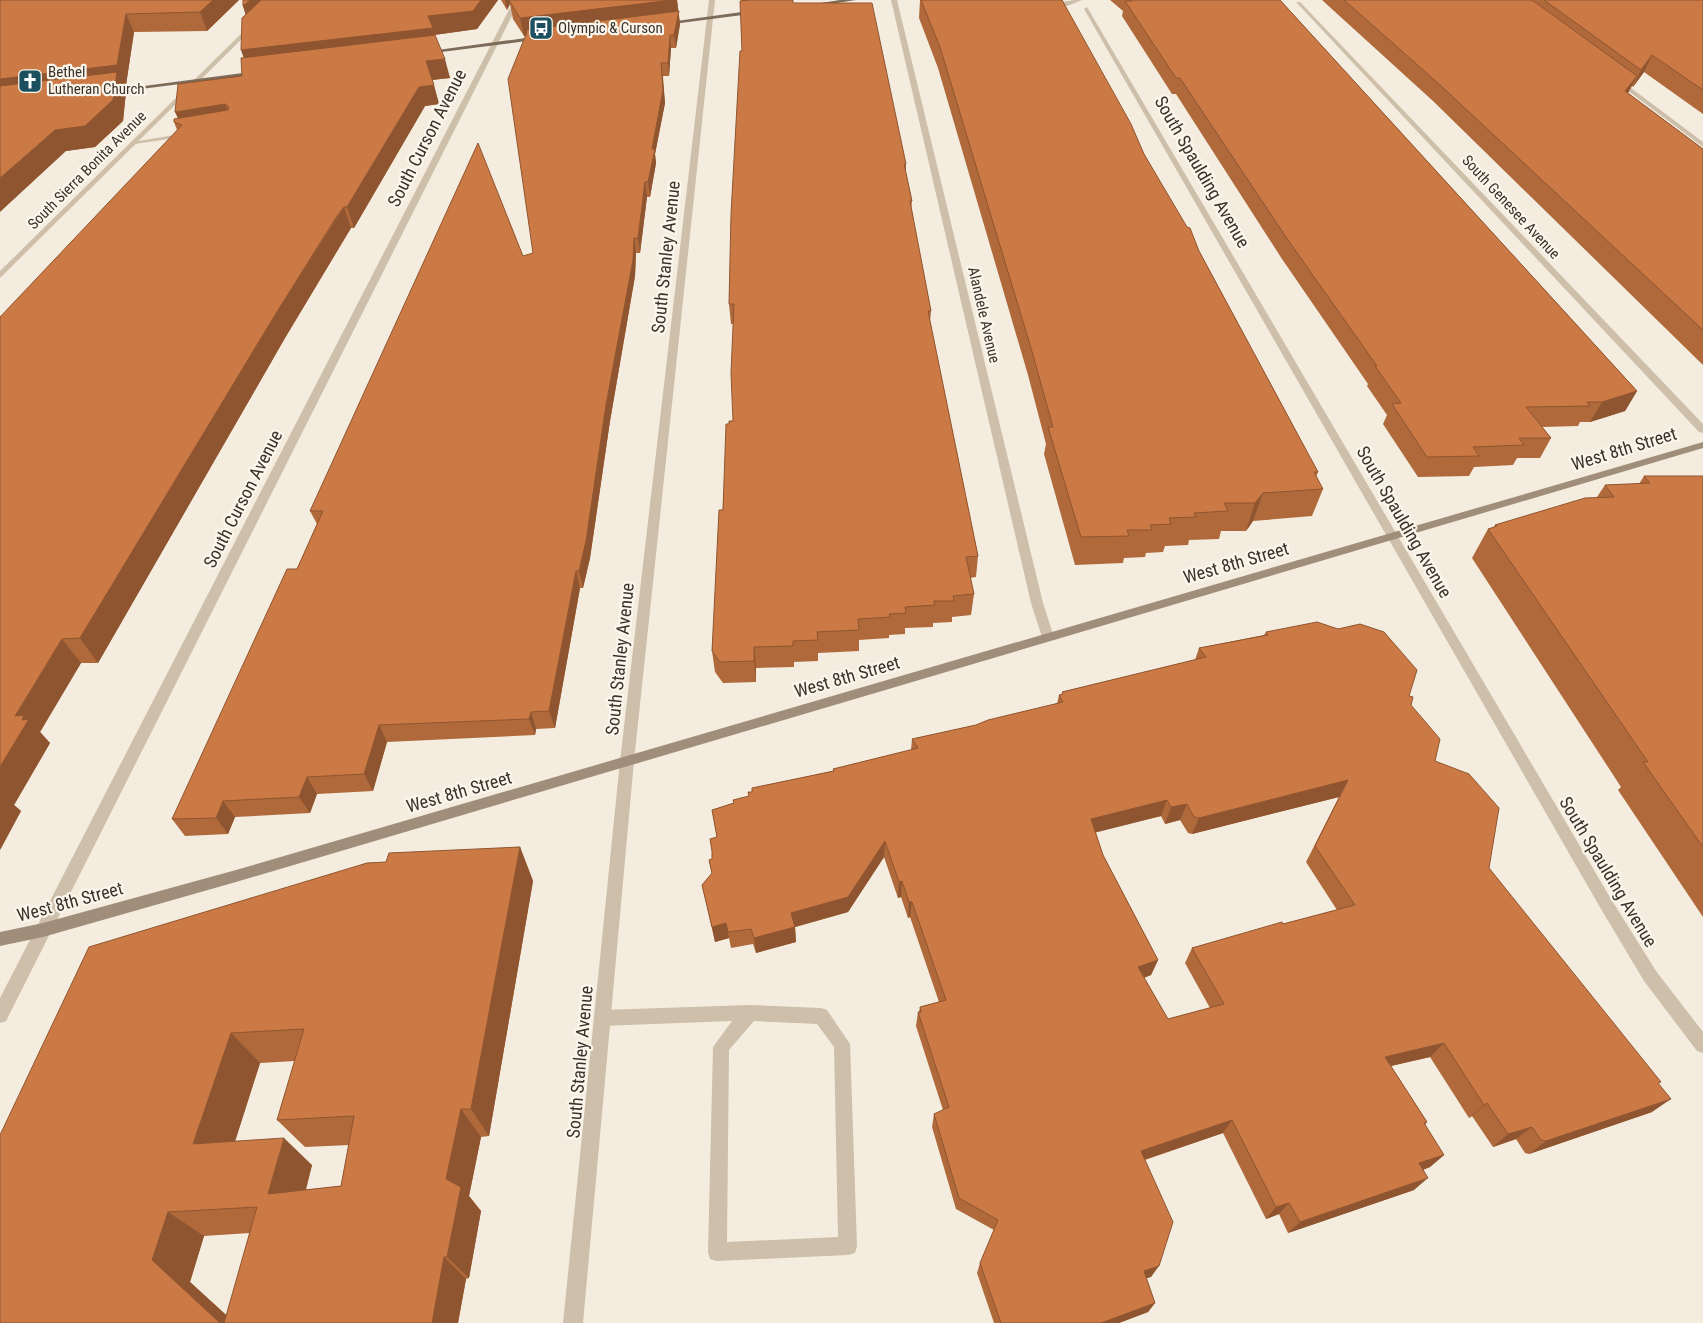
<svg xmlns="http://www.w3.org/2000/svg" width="1703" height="1323" font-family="'Roboto Condensed',sans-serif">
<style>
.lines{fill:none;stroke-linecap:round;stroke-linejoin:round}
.lane{fill:#cdbfa9;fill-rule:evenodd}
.street{fill:#cdbfa9;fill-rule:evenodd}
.secondary{fill:#a18e7a;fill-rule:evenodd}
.primary{fill:#7d6b5a;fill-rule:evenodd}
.wall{fill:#af693b;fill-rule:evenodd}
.shaded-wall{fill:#8f5530}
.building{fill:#cc7a45;stroke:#8f5530;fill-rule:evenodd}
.labels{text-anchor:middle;stroke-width:4.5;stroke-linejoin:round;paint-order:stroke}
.far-poi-label{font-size:15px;fill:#3a3129;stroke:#fbf6ec;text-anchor:start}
.far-street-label{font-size:15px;fill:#3a3129;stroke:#fbf6ec}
.street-label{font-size:18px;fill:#3a3129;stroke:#fbf6ec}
</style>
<rect width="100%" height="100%" fill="#f4eddf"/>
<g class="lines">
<!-- lane -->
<g class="lane">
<path d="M1074,0H1082L1067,6L1045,5Z"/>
<path d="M187,133L189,134V136L135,144L132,142Z"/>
<path d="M750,1005L821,1008L827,1010L850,1044L857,1246L855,1253L848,1255L717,1261L710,1259L708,1252L713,1047L732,1021L602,1026L596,1024L594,1018L596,1012L602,1010ZM754,1021L817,1024L834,1047L838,1237L727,1242L729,1050Z"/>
</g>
<!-- street -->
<g class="street">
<path d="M514,0H520L6,1021L0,1023V998Z"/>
<path d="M709,0H715L634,761L583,1323H563L620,761Z"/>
<path d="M891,0H897L1043,603L1054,637L1048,641L1042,637L1031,603Z"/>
<path d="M1296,2H1300L1703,424V433L1699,432Z"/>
<path d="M1087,7L1611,899L1656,971L1703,1032V1053L1697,1051L1644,981L1601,909L1084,9Z"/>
<path d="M252,23L257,24L0,278V271Z"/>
<path d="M1615,79H1619L1703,142V147L1615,81Z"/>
</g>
<!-- secondary -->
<path class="secondary" d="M1703,442V448L236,882L43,937L0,946V932L43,923L236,870Z"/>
<!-- primary -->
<g class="primary">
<path d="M840,0H856L811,7L808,5Z"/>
<path d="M756,10L758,13L665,25L662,23Z"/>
<path d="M540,36L542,39L426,54L423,52Z"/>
<path d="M258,71L260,74L109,93L106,91Z"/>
</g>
</g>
<!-- wall -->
<g class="wall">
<path d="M0,0H239L207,31L134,32L126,85H123L126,92L123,121L95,147L66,151Z"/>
<path d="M250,0H498L477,29L434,35L450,78L432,80L439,104L425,106L354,228H351L285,338L98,663H81L40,732L50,743L14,805L21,811L0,850L177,130L174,122L178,118L242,76L244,58L246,15L243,6Z"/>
<path d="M501,0H677L680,24L676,48H671L669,76H663L665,103L655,154L656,163L650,197H647L640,253H636L635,276L610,421L590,558L583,588H580L555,728L536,729L535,735L387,742L373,791L317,794L310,813L235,817L228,834L185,836L172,819L297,569L317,524L310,511L523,256L533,253L525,36H524L513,19L510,4L507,10Z"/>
<path d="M741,0H793V3L906,164V172L912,201L911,209L931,311L930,321L978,556L976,577L970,578L974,594L971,615L952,617V622L933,623V627L905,628V634L889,635V638L859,640V651L818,653V661L794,662V667L756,668V682L723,683L715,672L712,651L729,424L733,421V324H731L729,304L742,51Z"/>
<path d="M920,0H1062L1144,154L1199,251L1318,472L1316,477L1323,489L1312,516L1253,521L1246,531H1221L1219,539L1189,540L1188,545L1165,546L1163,552L1146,553L1145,557L1124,558L1123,563L1075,565L1044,454L1046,444L1028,375L938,68L919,18Z"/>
<path d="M1110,0H1280L1637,391L1625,411L1590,422H1580L1578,426L1542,427L1551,438L1540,458H1517L1513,465L1474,467L1469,476L1418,477L1383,424L1387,415L1367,386L1368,384L1282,259L1176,94H1172L1122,16L1123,11Z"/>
<path d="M1322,0H1703V114L1644,72L1633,87L1632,86L1628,93L1703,149V365L1433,101Z"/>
<path d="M1644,476H1703V917L1618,790L1621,787L1472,558L1488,529L1494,528L1495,525L1597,497L1605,485L1639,484Z"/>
<path d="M1266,632L1409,696L1411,705L1435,761L1489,868L1658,1083L1652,1112L1529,1154L1525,1153L1516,1139L1493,1147L1472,1116L1469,1118L1430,1057L1391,1066L1427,1122L1425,1125L1444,1155L1430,1167L1423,1170L1414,1190L1288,1233L1279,1214L1266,1219L1223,1133L1145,1160L1151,1277L1146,1278L1155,1303L1148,1312L1119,1323H994L977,1273L980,1263L994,1230L956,1209L932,1127L934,1114L943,1110L916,1026L918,1012H919L920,1007L939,1002L910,917L908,918L901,897L898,898L884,857L848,912L795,927L796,942L756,953L753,944L731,948L729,938L715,942L702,885L712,874L709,860L712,859L717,837L712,810L734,803L749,796L748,792H752V788L833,771V769L911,750L912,739L976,725L1057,704L1059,695L1062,694V692L1195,660L1199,648L1264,635ZM1339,797L1306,862L1337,910L1192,948L1185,963L1210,1008L1168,1019L1144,978L1151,975L1158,960L1103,855L1095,832L1161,816L1165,824L1180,820L1188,833L1192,834Z"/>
<path d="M520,847L533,881L489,1136L481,1137L469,1196L481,1211L469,1278L466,1279L458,1323H0V1135L386,862ZM295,1061L277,1120L305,1147L349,1145L341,1186L306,1190L312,1165L235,1141L260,1063ZM250,1233L227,1316L190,1282L204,1236Z"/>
</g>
<!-- shaded-wall -->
<g class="shaded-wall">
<path d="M213,0H239L207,31L200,12Z"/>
<path d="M250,0H275L249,25L243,6Z"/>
<path d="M481,0H498L477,29L434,35L438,47L248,70L241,50L428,16Z"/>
<path d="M505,0H512H509L510,4L507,10Z"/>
<path d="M673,0H677L680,24L676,48L674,35L527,32L526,30L527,36H524L520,18Z"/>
<path d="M126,14L134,32L126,85H123L126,92L123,121L95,147L66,151L0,212V178L55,130L0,101V79Z"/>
<path d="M670,35L671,48L669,76L668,63Z"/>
<path d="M1652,55L1644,72L1633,87L1641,70Z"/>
<path d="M445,59L450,78L431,80L426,61Z"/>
<path d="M661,63L665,103L655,154L656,163L650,197L648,182Z"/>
<path d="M1637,76L1628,93L1625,91Z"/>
<path d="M434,85L439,104L425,106L354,228L347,207L419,87Z"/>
<path d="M225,104L233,124L182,125H181L175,112Z"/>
<path d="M645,182L647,197L640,253L638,238Z"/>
<path d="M344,207L351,228L285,338L98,663L80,638L275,315Z"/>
<path d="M634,238L636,253L635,276L610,421L590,558L583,588L579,571Z"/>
<path d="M1637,391L1625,411L1590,422L1602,402Z"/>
<path d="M1263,493L1253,521L1246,531L1255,503Z"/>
<path d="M576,571L580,588L555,728L549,711Z"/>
<path d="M62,639L81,663L40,732L50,743L14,805L21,811L0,850V767L15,716Z"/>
<path d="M754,647L756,668V682L754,661Z"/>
<path d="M531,712L536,729L535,735L529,719Z"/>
<path d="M379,725L387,742L373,791L364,774Z"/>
<path d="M307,777L317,794L310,813L299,797Z"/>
<path d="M1348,780L1339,797L1192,834L1199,818Z"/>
<path d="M1167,800L1161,816L1086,835L1091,819Z"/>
<path d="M223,801L235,817L228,834L216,818Z"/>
<path d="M1187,804L1180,820L1165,824L1171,807Z"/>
<path d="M885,841L884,857L848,912L795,927L796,942L756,953L754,938L791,913Z"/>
<path d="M520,847L533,881L489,1136L471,1109Z"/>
<path d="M902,881L901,897L898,898L899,882Z"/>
<path d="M909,902H912L910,917L908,918Z"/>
<path d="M726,923L729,938L715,942L712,927Z"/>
<path d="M1158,960L1151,975L1132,982L1138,967Z"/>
<path d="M231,1033L260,1063L226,1170L193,1144Z"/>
<path d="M1444,1043L1430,1057L1373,1070L1385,1057Z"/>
<path d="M1671,1099L1652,1112L1529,1154L1546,1141Z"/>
<path d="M1487,1103L1472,1116L1469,1118L1484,1105Z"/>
<path d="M461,1109L481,1137L469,1196L481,1211L469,1278L447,1257L446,1179Z"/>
<path d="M1232,1120L1223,1133L1134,1163L1141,1151Z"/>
<path d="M1532,1127L1516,1139L1493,1147L1508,1134Z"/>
<path d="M284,1138L312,1165L298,1218L268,1194Z"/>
<path d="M1444,1155L1430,1167L1405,1176L1419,1163Z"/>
<path d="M1428,1178L1414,1190L1288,1233L1300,1222Z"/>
<path d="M1289,1203L1279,1214L1266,1219L1276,1207Z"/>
<path d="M168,1212L204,1236L190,1282L235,1323H220L152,1260Z"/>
<path d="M444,1257L466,1279L458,1323H432Z"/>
<path d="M1159,1266L1151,1277L1136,1281L1144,1271Z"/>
<path d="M1155,1303L1148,1312L1119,1323H1101Z"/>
</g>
<!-- building -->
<g class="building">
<path d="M0,0H213L200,12L126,14L117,65L0,79Z"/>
<path d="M243,0H250L243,6Z"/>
<path d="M261,0H481L473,11L428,16L433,28L241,50L242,18Z"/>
<path d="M509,0H673L520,18Z"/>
<path d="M749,0H793V3H872L906,164H904L912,201H910L931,311H928L978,556L966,557L974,594L953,596L954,601H934L935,605L905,607L906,613L889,614L890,617L858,619L859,630L817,632L818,640L793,641V646L754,647V661L720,662L712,651L719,510H723L726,424H729V421H733L731,373L734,304H729L731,214L740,51H742L740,1Z"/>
<path d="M921,0H1062L1131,124L1144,154L1187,227L1190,228L1199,251L1318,472H1314L1323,489L1263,493L1255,503H1224L1228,511L1194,513L1196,517L1169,518L1171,524L1150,525L1152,530H1127L1129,536L1081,537L1048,427H1053L1031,348L940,47Z"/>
<path d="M1130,0H1280L1637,391L1602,402H1587L1590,406L1526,407L1551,438H1519L1524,445L1473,447L1479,456L1427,457L1392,404L1401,403L1375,366H1377L1288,240L1180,78H1176L1125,1H1132Z"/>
<path d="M1344,0H1532L1637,76L1625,91L1703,149V330L1439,84Z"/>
<path d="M1544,0H1703V90L1652,55L1641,70Z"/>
<path d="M679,11L674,35H670L668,63H661L663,90L652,149H655L648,182H645L638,238H634L633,260L606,405L586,541L579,571H576L549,711L531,712L529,719L379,725L364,774L307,777L299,797L223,801L216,818L172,819L287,569H297L323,511H310L478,143L523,256L533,253L508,79L527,32L526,30Z"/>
<path d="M435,35L445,59L426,61L434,85L419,87L347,207H344L337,216L275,315L80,638L62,639L15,716L24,715L22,720L29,719L0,767V317L182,125L174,122V119L228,110L229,107L225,104L175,112L178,84L242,76L241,58Z"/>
<path d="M117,72L113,100L85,126L55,130L0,178V86Z"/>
<path d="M1644,476H1703V847L1643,762H1648L1488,529L1497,526L1495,525L1585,498L1614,497L1605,485L1650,483Z"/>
<path d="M1317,622L1338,629L1360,624L1384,632L1417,670L1409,696L1413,697L1411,705L1440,739L1435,761L1469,774L1499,808L1489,868L1661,1082L1658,1083L1671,1099L1546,1141L1541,1140L1532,1127L1508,1134L1487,1103L1484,1105L1444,1043L1385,1057L1427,1122L1424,1123L1444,1155L1419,1163L1428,1178L1300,1222L1289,1203L1276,1207L1232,1120L1141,1151L1173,1222L1159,1266L1144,1271L1155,1303L1101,1323H1001L980,1263L998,1220L959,1198L934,1114L949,1107L918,1012H921L920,1007L946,1000L912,902H909L902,881L899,882L885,841L848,897L791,913L795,927L754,938L751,929L728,932L726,923L712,927L702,885L712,873L709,860L712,859V851L710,839L717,837L712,810L734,803L733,800L749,796L748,792H752V788L834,771L833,769L918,748L912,739L976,725L988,720L1063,702L1059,695L1063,694L1062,692L1206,657L1199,648L1268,635L1266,632ZM1348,780L1315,846L1355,905L1283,924L1282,922L1192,948L1224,1004L1168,1019L1138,967L1158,960L1103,855L1091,819L1167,800L1171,807L1187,804L1194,817L1199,818Z"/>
<path d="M520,847L471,1109H461L446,1179L461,1187L447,1257H444L432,1323H224L257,1207L168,1212L152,1260L220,1323H0V1135L89,947L367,863L386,862L389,853ZM304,1029L277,1120L354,1116L341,1186L268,1194L284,1138L193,1144L231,1033Z"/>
</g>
<!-- icons -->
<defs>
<g id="bus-square" transform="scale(1.25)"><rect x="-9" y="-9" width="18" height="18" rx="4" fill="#1c505e" stroke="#fbf6ec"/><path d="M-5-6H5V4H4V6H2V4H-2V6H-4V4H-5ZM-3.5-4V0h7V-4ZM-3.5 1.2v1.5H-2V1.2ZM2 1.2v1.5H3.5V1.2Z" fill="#fff"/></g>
<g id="church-square" transform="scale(1.25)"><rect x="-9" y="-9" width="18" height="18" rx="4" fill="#1c505e" stroke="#fbf6ec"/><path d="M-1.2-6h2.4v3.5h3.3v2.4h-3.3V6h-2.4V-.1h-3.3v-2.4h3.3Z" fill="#fff"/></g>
</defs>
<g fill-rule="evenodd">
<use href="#bus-square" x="541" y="28"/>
<use href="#church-square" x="30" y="81"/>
</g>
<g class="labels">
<!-- far-poi labels -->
<g class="far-poi-label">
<text x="558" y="33">Olympic &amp; Curson</text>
<text x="48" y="77">Bethel<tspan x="48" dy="17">Lutheran Church</tspan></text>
</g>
<!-- far-street labels -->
<g class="far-street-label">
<text transform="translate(87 170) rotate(-45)" y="5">South Sierra Bonita Avenue</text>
<text transform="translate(1511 207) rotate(47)" y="5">South Genesee Avenue</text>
<text transform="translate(984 315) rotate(77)" y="5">Alandele Avenue</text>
</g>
<!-- street labels -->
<g class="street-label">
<text transform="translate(427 138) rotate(-63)" y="6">South Curson Avenue</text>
<text transform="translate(1202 172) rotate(60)" y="6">South Spaulding Avenue</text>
<text transform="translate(666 257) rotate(-84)" y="6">South Stanley Avenue</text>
<text transform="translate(1624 449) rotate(-17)" y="6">West 8th Street</text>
<text transform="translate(243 499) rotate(-63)" y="6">South Curson Avenue</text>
<text transform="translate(1404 522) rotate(60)" y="6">South Spaulding Avenue</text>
<text transform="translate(1236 563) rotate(-16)" y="6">West 8th Street</text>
<text transform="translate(620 659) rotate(-84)" y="6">South Stanley Avenue</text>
<text transform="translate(847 677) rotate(-16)" y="6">West 8th Street</text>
<text transform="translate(459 792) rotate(-16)" y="6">West 8th Street</text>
<text transform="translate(1608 872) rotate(59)" y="6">South Spaulding Avenue</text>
<text transform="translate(70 902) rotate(-15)" y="6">West 8th Street</text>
<text transform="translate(580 1062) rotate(-85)" y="6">South Stanley Avenue</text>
</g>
</g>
</svg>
